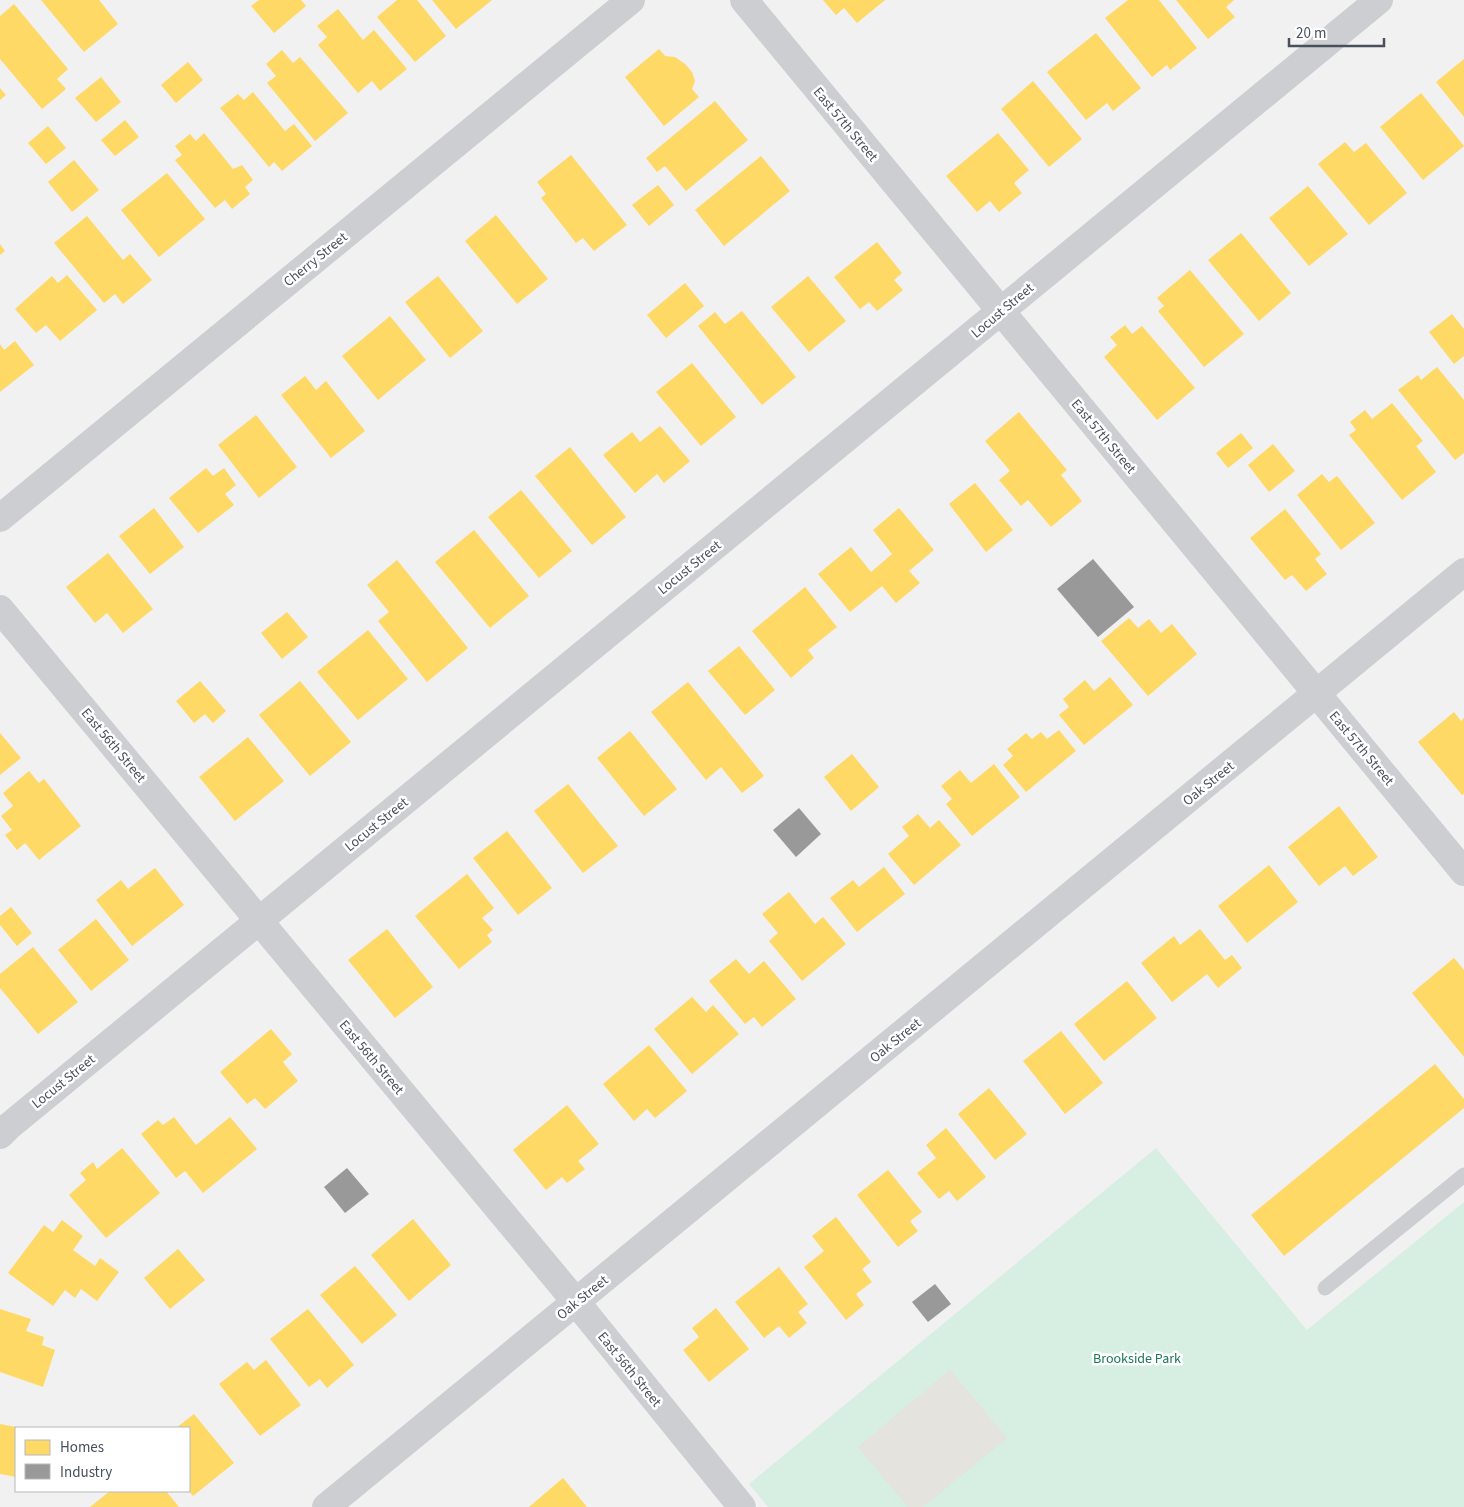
<svg xmlns="http://www.w3.org/2000/svg" width="1464" height="1507" font-family="'Source Sans 3',sans-serif">
<style>
.green{fill:#d7eee3}
.sand{fill:#e4e3de}
.homes{fill:#ffd966}
.industry{fill:#999}
.lines{fill:none;stroke-linecap:round;stroke-linejoin:round}
.service{stroke:#ccced1;stroke-width:15}
.minor{stroke:#ccced1;stroke-width:28}
.labels{text-anchor:middle;stroke-width:5;stroke-linejoin:round;paint-order:stroke}
.street-label{font-size:14px;fill:#49505c;stroke:#fff}
.park-label{font-size:14px;fill:#1e7859;stroke:#fff}
</style>
<rect width="100%" height="100%" fill="#f1f1f1"/>
<!-- green -->
<path class="green" d="M1156,1148L1307,1330L1464,1202V1507H768L749,1484Z"/>
<!-- sand -->
<path class="sand" d="M950,1370L1007,1438L923,1507H908L858,1447Z"/>
<!-- homes -->
<g class="homes">
<path d="M41,0H99L118,24L84,52Z"/>
<path d="M259,0H301L306,6L274,33L251,6Z"/>
<path d="M397,0H417L446,36L415,62L377,17Z"/>
<path d="M432,0H492L456,29Z"/>
<path d="M823,0H885L857,23L844,8L836,15Z"/>
<path d="M1128,0H1159L1197,48L1170,70L1167,65L1152,77L1105,18Z"/>
<path d="M1176,0H1234L1226,7L1235,17L1208,39Z"/>
<path d="M14,4L68,69L57,79L66,89L42,109L0,59V16Z"/>
<path d="M338,9L363,40L374,30L407,69L380,91L372,81L358,93L318,45L327,37L317,26Z"/>
<path d="M1096,33L1141,88L1113,111L1107,103L1086,120L1047,72Z"/>
<path d="M659,49L665,56L675,57L685,64L692,72L695,81L692,89L699,97L664,126L625,77Z"/>
<path d="M282,50L293,63L300,57L348,113L315,141L267,83L276,76L266,64Z"/>
<path d="M1464,59V117L1436,82Z"/>
<path d="M188,62L203,80L176,103L161,85Z"/>
<path d="M101,77L121,102L96,122L75,98Z"/>
<path d="M1033,81L1082,139L1049,167L1001,109Z"/>
<path d="M0,88L6,95L0,100Z"/>
<path d="M253,92L285,131L294,124L312,146L282,171L274,162L269,167L220,108L238,94L244,100Z"/>
<path d="M1421,93L1464,146L1423,180L1380,127Z"/>
<path d="M715,101L748,140L686,191L665,166L657,172L646,158Z"/>
<path d="M125,120L139,137L115,156L101,140Z"/>
<path d="M48,126L66,148L46,164L28,143Z"/>
<path d="M204,133L233,169L242,165L253,180L245,187L250,194L232,209L225,200L215,208L175,160L182,155L175,146L190,134L196,141Z"/>
<path d="M998,133L1029,170L1014,183L1022,193L999,212L990,201L977,212L946,176Z"/>
<path d="M1345,142L1354,152L1366,143L1407,193L1369,225L1318,164Z"/>
<path d="M571,155L627,225L594,251L583,238L576,243L541,198L546,194L537,182Z"/>
<path d="M761,156L790,191L724,246L695,210Z"/>
<path d="M74,160L99,190L72,212L48,182Z"/>
<path d="M167,173L205,219L159,257L121,210Z"/>
<path d="M658,185L674,205L649,226L632,205Z"/>
<path d="M1308,186L1348,234L1309,266L1269,218Z"/>
<path d="M496,215L548,279L517,304L465,241Z"/>
<path d="M87,216L123,260L130,254L152,280L123,304L115,294L104,303L54,243Z"/>
<path d="M1241,233L1291,293L1259,321L1208,260Z"/>
<path d="M877,242L902,273L894,280L903,290L877,311L869,302L860,309L834,277Z"/>
<path d="M0,244L5,251L0,255Z"/>
<path d="M1190,270L1244,334L1204,367L1158,311L1164,306L1157,298Z"/>
<path d="M67,275L97,310L60,341L46,325L36,333L15,309L52,276L58,283Z"/>
<path d="M438,276L483,331L450,358L405,302Z"/>
<path d="M808,276L846,321L809,352L771,307Z"/>
<path d="M685,283L704,306L666,338L647,315Z"/>
<path d="M742,311L796,377L762,405L698,326L715,312L725,324Z"/>
<path d="M1452,314L1464,329V356L1454,364L1429,332Z"/>
<path d="M390,316L426,360L378,400L342,356Z"/>
<path d="M1125,325L1132,334L1142,326L1195,388L1157,420L1104,357L1117,345L1110,337Z"/>
<path d="M15,341L34,365L0,392V344L4,350Z"/>
<path d="M692,363L736,417L701,446L656,392Z"/>
<path d="M1437,367L1464,400V453L1455,460L1398,390L1418,375L1421,380Z"/>
<path d="M305,376L316,390L326,381L365,431L331,458L281,395Z"/>
<path d="M1392,403L1423,441L1416,446L1436,472L1402,500L1349,435L1356,430L1350,422L1365,410L1372,419Z"/>
<path d="M1019,412L1067,470L1061,475L1082,501L1051,527L1028,500L1021,506L999,480L1010,471L985,441Z"/>
<path d="M256,415L297,467L259,498L218,445Z"/>
<path d="M660,426L690,461L664,483L657,474L635,493L603,455L632,432L640,442Z"/>
<path d="M1241,433L1253,448L1228,468L1216,453Z"/>
<path d="M1273,444L1295,471L1269,492L1248,465Z"/>
<path d="M570,447L626,517L592,545L535,476Z"/>
<path d="M206,468L213,476L224,468L236,485L225,494L234,505L198,533L169,498Z"/>
<path d="M1322,474L1329,482L1337,476L1375,523L1341,550L1297,495Z"/>
<path d="M975,483L1013,530L986,552L949,504Z"/>
<path d="M521,490L572,551L539,578L488,517Z"/>
<path d="M154,508L184,547L150,574L119,536Z"/>
<path d="M899,508L934,550L909,571L920,583L896,603L882,586L850,612L818,574L851,547L871,572L892,554L873,530Z"/>
<path d="M1285,509L1321,554L1315,559L1327,574L1306,591L1292,575L1285,580L1250,538Z"/>
<path d="M474,530L529,596L490,628L435,562Z"/>
<path d="M108,553L153,609L123,633L107,613L95,623L66,587Z"/>
<path d="M397,560L468,648L427,682L378,621L389,612L367,585Z"/>
<path d="M805,587L837,627L808,650L814,658L791,678L752,631Z"/>
<path d="M287,612L308,637L282,659L261,633Z"/>
<path d="M1129,618L1138,628L1149,619L1161,633L1172,624L1197,654L1148,696L1101,641Z"/>
<path d="M368,630L408,679L358,720L317,672Z"/>
<path d="M739,646L775,690L745,715L708,671Z"/>
<path d="M1110,677L1133,705L1084,745L1059,715L1069,707L1063,699L1085,680L1094,691Z"/>
<path d="M200,681L226,711L213,723L205,714L194,723L176,701Z"/>
<path d="M300,681L351,742L310,776L259,715Z"/>
<path d="M688,682L764,776L742,793L721,767L706,780L651,712Z"/>
<path d="M1454,712L1461,721L1464,718V794L1462,795L1418,742Z"/>
<path d="M1059,730L1076,751L1026,792L1003,765L1013,756L1007,749L1026,733L1032,739L1041,732L1047,739Z"/>
<path d="M630,731L677,789L644,816L597,758Z"/>
<path d="M0,733L21,758L0,775Z"/>
<path d="M248,737L284,781L235,821L199,777Z"/>
<path d="M852,754L879,787L851,811L824,777Z"/>
<path d="M994,764L1020,797L972,836L946,804L952,799L941,786L960,770L971,783Z"/>
<path d="M29,771L39,783L44,779L81,826L39,860L25,843L17,850L5,835L12,830L1,816L13,806L3,793Z"/>
<path d="M568,784L618,846L583,873L534,811Z"/>
<path d="M1339,806L1378,857L1353,876L1345,866L1319,886L1288,847Z"/>
<path d="M918,814L930,828L939,820L961,845L914,885L888,854L909,836L902,827Z"/>
<path d="M507,831L552,888L518,915L473,858Z"/>
<path d="M1269,865L1298,902L1247,943L1218,906Z"/>
<path d="M884,867L905,894L857,932L830,898L853,880L859,887Z"/>
<path d="M155,868L184,905L132,946L96,900L121,880L128,889Z"/>
<path d="M467,874L494,908L482,918L493,930L487,935L492,942L459,969L415,916Z"/>
<path d="M789,892L815,924L823,917L846,944L802,981L769,941L778,933L762,914Z"/>
<path d="M11,907L32,933L17,946L0,925V916Z"/>
<path d="M96,919L129,960L91,991L58,950Z"/>
<path d="M387,929L433,987L395,1018L348,960Z"/>
<path d="M1200,929L1225,960L1232,955L1242,968L1218,988L1207,974L1172,1002L1141,963L1174,936L1180,945Z"/>
<path d="M33,947L78,1002L38,1034L0,988V974Z"/>
<path d="M1454,958L1464,970V1057L1412,993Z"/>
<path d="M736,959L749,974L764,961L796,999L762,1027L754,1017L745,1024L709,981Z"/>
<path d="M1127,981L1157,1018L1104,1061L1074,1024Z"/>
<path d="M692,997L706,1012L713,1005L739,1034L692,1074L654,1029Z"/>
<path d="M271,1029L292,1054L283,1062L298,1081L265,1109L255,1098L247,1104L220,1072Z"/>
<path d="M1061,1031L1103,1083L1065,1114L1023,1061Z"/>
<path d="M649,1045L687,1091L655,1118L647,1109L634,1121L603,1084Z"/>
<path d="M1435,1064L1464,1099V1108L1284,1256L1251,1215Z"/>
<path d="M989,1088L1027,1134L995,1160L958,1114Z"/>
<path d="M567,1105L599,1144L578,1161L585,1169L567,1183L562,1177L546,1190L513,1150Z"/>
<path d="M174,1117L196,1145L230,1117L257,1149L203,1193L185,1171L176,1178L141,1134L158,1120L163,1125Z"/>
<path d="M946,1128L986,1177L957,1201L949,1191L939,1199L917,1173L936,1158L926,1145Z"/>
<path d="M122,1148L160,1193L106,1238L69,1195L86,1180L80,1173L93,1162L97,1169Z"/>
<path d="M888,1170L922,1212L910,1221L918,1231L898,1247L857,1195Z"/>
<path d="M836,1217L871,1262L862,1269L872,1282L856,1294L864,1305L846,1320L804,1267L824,1251L812,1236Z"/>
<path d="M413,1219L451,1265L409,1301L371,1255Z"/>
<path d="M62,1220L83,1236L73,1250L95,1266L100,1258L119,1272L97,1301L81,1289L75,1298L65,1290L53,1306L8,1273L44,1225L53,1232Z"/>
<path d="M178,1249L205,1280L170,1309L144,1278Z"/>
<path d="M355,1266L397,1315L362,1344L320,1295Z"/>
<path d="M779,1267L808,1304L798,1312L807,1323L789,1338L779,1326L764,1338L735,1302Z"/>
<path d="M716,1308L749,1349L709,1382L683,1350L699,1337L692,1328Z"/>
<path d="M0,1309L31,1319L26,1331L44,1337L42,1345L55,1350L43,1387L0,1372Z"/>
<path d="M308,1309L354,1365L327,1388L320,1379L309,1387L270,1339Z"/>
<path d="M266,1360L301,1405L260,1436L219,1384L247,1362L254,1370Z"/>
<path d="M194,1414L234,1463L193,1496L189,1491V1428H176Z"/>
<path d="M0,1424L16,1427V1477L0,1474Z"/>
<path d="M563,1478L587,1507H529Z"/>
<path d="M110,1491H166L179,1507H90Z"/>
</g>
<!-- industry -->
<g class="industry">
<path d="M1093,559L1134,607L1098,637L1057,589Z"/>
<path d="M799,808L821,834L796,857L773,830Z"/>
<path d="M347,1168L369,1194L345,1213L324,1187Z"/>
<path d="M935,1284L951,1304L928,1322L912,1302Z"/>
</g>
<g class="lines">
<!-- service -->
<path class="service" d="M1325,1288L1464,1175"/>
<!-- minor -->
<g class="minor">
<path d="M744,0L1464,872"/>
<path d="M0,518L631,0"/>
<path d="M0,609L576,1302L742,1507"/>
<path d="M0,1135L8,1127L1379,0"/>
<path d="M326,1507L1464,572"/>
</g>
</g>
<g class="labels">
<!-- street labels -->
<g class="street-label">
<text transform="translate(846 124) rotate(50)" y="5">East 57th Street</text>
<text transform="translate(315 259) rotate(-39)" y="5">Cherry Street</text>
<text transform="translate(1002 310) rotate(-40)" y="5">Locust Street</text>
<text transform="translate(1104 436) rotate(50)" y="5">East 57th Street</text>
<text transform="translate(689 567) rotate(-39)" y="5">Locust Street</text>
<text transform="translate(114 745) rotate(50)" y="5">East 56th Street</text>
<text transform="translate(1362 748) rotate(50)" y="5">East 57th Street</text>
<text transform="translate(1208 783) rotate(-39)" y="5">Oak Street</text>
<text transform="translate(376 824) rotate(-39)" y="5">Locust Street</text>
<text transform="translate(895 1040) rotate(-39)" y="5">Oak Street</text>
<text transform="translate(372 1057) rotate(50)" y="5">East 56th Street</text>
<text transform="translate(63 1081) rotate(-39)" y="5">Locust Street</text>
<text transform="translate(582 1297) rotate(-39)" y="5">Oak Street</text>
<text transform="translate(630 1369) rotate(51)" y="5">East 56th Street</text>
</g>
<!-- park labels -->
<g class="park-label">
<text x="1137" y="1363">Brookside Park</text>
</g>
</g>
<!-- legend -->
<rect x="15" y="1427" width="175" height="65" fill="#ffffff" stroke="#b6b9be"/>
<rect x="25" y="1440" width="25" height="15" fill="#ffd966" stroke="#b6b9be"/>
<text x="60" y="1452" font-size="15" fill="#49505c">Homes</text>
<rect x="25" y="1464" width="25" height="15" fill="#999999" stroke="#b6b9be"/>
<text x="60" y="1477" font-size="15" fill="#49505c">Industry</text>
<!-- scale -->
<path d="M1289 38v8h95v-8" fill="none" stroke="#49505c" stroke-width="2.5"/>
<text x="1296" y="38" font-size="15" fill="#49505c" stroke="#ffffff" stroke-width="4" paint-order="stroke">20 m</text>
</svg>
